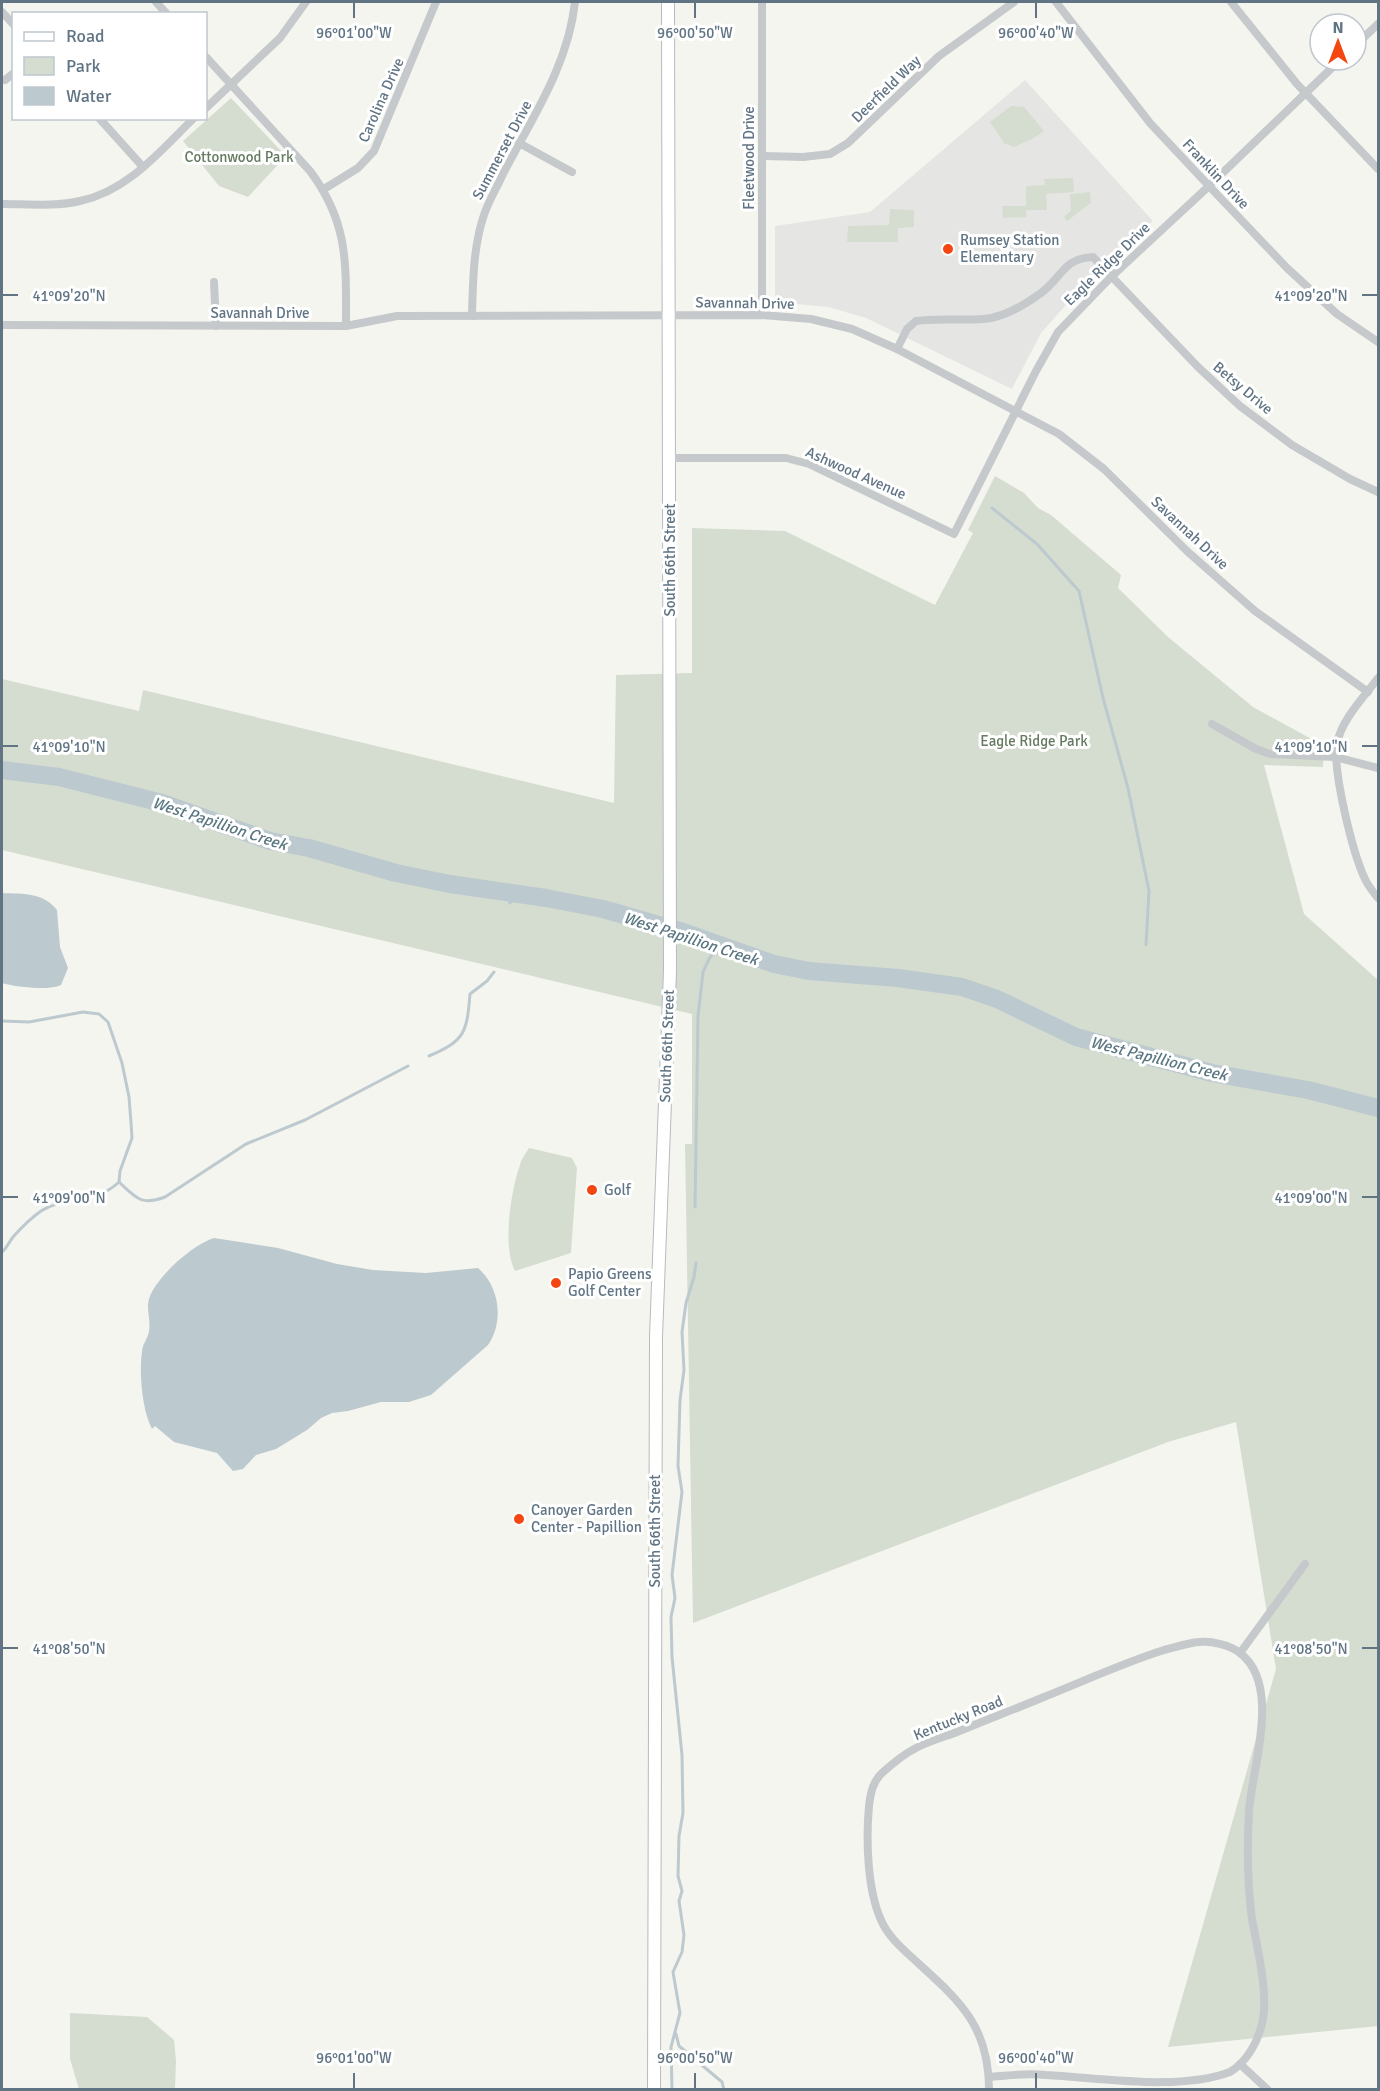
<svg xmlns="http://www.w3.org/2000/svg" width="1380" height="2091" font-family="Signika,sans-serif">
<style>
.built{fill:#e5e6e3}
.green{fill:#d5dcd0}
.water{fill:#bcc9ce}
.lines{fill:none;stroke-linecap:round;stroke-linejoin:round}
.stream{stroke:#bcc9ce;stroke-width:3}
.river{stroke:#bcc9ce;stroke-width:18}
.secondary-casing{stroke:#b5bbbf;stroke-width:14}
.street{stroke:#c6c9cc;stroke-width:8}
.secondary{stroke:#fff;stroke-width:12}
.ticks{fill:none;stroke:#607484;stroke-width:2}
.poi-dot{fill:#f34611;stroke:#fff;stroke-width:2}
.labels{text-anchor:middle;stroke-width:6;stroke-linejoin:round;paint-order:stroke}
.street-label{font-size:15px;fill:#607484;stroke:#fff}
.park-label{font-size:15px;fill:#657a60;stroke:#fff}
.poi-label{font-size:15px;fill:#607484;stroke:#fff;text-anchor:start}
.water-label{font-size:16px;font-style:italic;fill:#5b7782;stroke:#fff}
.ticks-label{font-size:15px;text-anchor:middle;fill:#607484;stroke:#fff;stroke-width:6;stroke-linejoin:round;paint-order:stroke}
</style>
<rect width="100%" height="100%" fill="#f5f5ef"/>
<!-- built -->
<path class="built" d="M1025,80L1153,221L1096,271L1041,333L1012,389L866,318L828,307L775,302V226L870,212Z"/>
<!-- green -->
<g class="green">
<path d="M231,98L286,156L248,197L219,186L183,141Z"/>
<path d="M1011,106L1024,107L1044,131L1034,138L1014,147L1004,143L990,122Z"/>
<path d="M1073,178L1074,192L1046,194L1047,210H1026V217L1003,218L1002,206H1026V186L1045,185L1044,179Z"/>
<path d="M1090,192L1091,203L1067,221L1064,217L1071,211L1070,194Z"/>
<path d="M890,209L914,210V227L898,228V242H847L848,226L889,225Z"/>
<path d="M995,476L1024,493L1038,508L1051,515L1121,575L1118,588L1168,637L1253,707L1324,746L1323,767L1264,765L1304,914L1378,980V2026L1168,2047L1276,1669L1236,1422L1168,1442L693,1623L685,1144H692V1014L2,850V679L139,711L143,690L614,803L616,675L692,673V528L785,531L935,605L973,533L968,530Z"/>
<path d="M529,1148L572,1158L577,1168L571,1253L515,1271C502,1247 511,1190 520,1165C521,1159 526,1153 529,1148Z"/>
<path d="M70,2013L147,2017L174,2040L176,2061L175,2089H79L70,2059Z"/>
</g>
<!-- water -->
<g class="water">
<path d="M2,893C23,894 43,892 57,910L60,947L68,968L61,985C48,991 15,987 2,983Z"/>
<path d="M214,1238L278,1248L337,1264L373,1270L426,1273L478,1268C500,1287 504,1322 488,1345L431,1395L409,1402H381L348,1411L332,1413L321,1418L307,1430L276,1449L256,1455L243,1469L233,1471L217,1453L174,1442L155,1426L152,1429C142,1410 139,1373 142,1352C142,1344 148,1339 149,1331C151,1320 146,1309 149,1299C156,1277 192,1245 214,1238Z"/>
</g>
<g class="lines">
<!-- stream -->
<g class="stream">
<path d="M992,508L1037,544L1079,591L1103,698L1128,788L1149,891L1146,945"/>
<path d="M510,903L515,894"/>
<path d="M2,1021L29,1022L83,1012L99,1014L108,1022L122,1063L129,1097L131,1123L132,1138L120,1171L119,1182C95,1205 66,1195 41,1211C31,1218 21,1228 13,1237C9,1242 7,1248 2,1252"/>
<path d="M429,1056C465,1041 467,1032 470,994L487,981L494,972"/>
<path d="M119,1182C136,1198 141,1206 165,1197L246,1144L305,1120L408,1066"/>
<path d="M695,1207L698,1016L703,972L709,959L719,945"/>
<path d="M676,2034L679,2046L722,2082L724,2090"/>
<path d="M672,2090L671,2047L680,2013L673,1972L682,1952L684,1935L679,1901L682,1891L678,1876L679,1836L683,1813L682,1755L672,1657L671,1617L675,1598L672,1575L682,1492L678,1466L680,1400L684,1370L682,1332L686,1303L694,1277L696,1263"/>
</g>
<!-- river -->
<path class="river" d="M2,770L59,777L162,803L270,841L309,848L396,873L450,884L546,898L603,909L683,932L774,964L809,971L898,978L962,987L997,999L1076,1037L1212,1073L1308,1090L1378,1108"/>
<!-- secondary casing -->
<g class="secondary-casing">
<path id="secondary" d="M654,2090L656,1337L670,971L668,2"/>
</g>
<!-- street -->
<g class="street">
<path d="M156,2L167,14"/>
<path d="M762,2V315"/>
<path d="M1056,2L1150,123L1209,186L1287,268L1337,314L1378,342"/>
<path d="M1231,2L1297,84L1378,169"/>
<path d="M2,12L14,25"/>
<path d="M1356,45L1378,24"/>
<path d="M206,57L310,171C349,223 346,264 346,326"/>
<path d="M5,80L14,73"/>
<path d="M206,108L280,38L306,2"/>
<path d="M99,118L143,167"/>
<path d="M519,143L572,172"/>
<path d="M762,156L803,157L830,154L848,143L939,56L1014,2"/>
<path d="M324,189L358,168L374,151L436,2"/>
<path d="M2,204C27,204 55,207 80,201C128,191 161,150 194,118"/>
<path d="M214,282L216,326"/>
<path d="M472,316C473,281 473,245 485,212C490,199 497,187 503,174C532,118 568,66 575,2"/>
<path d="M2,325L346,326L397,316L762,315L811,319L852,329L897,349L1059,434L1104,469L1188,552L1255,611L1368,692"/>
<path d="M897,349L907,329L916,321C941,317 967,322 991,318C1010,314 1026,304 1041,293C1062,278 1063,258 1093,257L1198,367L1240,406L1292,445L1350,479L1378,492"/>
<path d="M670,458H786L809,464L954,534L1036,371L1058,332L1111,277L1209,186L1340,60"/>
<path d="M1378,678C1364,697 1341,720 1337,744C1332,770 1353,854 1365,879C1368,886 1374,893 1378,898"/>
<path d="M1212,724L1256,749L1270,754L1335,757L1378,768"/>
<path d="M1240,1653L1305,1564"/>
<path d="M1240,2064L1268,2090"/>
<path d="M989,2077C1008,2075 1027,2073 1046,2075C1103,2078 1179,2091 1230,2072C1248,2061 1259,2040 1263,2019C1268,1991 1257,1947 1252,1919C1247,1883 1247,1848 1249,1811C1252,1768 1282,1685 1240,1653C1230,1645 1212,1641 1199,1642C1187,1643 1176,1647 1164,1650C1123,1663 1084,1681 1044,1697C1015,1709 986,1720 957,1732C944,1737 929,1741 916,1748C904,1754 892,1764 882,1773C873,1781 870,1795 869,1806C866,1839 867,1889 881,1920C888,1937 905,1951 918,1963C961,2002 989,2027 989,2090"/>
</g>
<!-- secondary -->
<use href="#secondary" class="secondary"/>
</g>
<!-- ticks -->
<path class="ticks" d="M354,3V18M695,3V18M1036,3V18M3,295H18M1362,295H1377M3,746H18M1362,746H1377M3,1197H18M1362,1197H1377M3,1648H18M1362,1648H1377M354,2073V2088M695,2073V2088M1036,2073V2088"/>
<!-- markers -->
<g class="poi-dot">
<circle cx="948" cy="249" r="6"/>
<circle cx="592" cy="1190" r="6"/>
<circle cx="556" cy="1283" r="6"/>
<circle cx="519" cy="1519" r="6"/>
</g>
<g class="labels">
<!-- street labels -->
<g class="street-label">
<text transform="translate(886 89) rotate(-44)" y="5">Deerfield Way</text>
<text transform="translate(381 100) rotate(-66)" y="5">Carolina Drive</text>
<text transform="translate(502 150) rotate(-62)" y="5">Summerset Drive</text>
<text transform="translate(749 158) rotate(-90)" y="5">Fleetwood Drive</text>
<text transform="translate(1216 174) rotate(47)" y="5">Franklin Drive</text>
<text transform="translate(1107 264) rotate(-44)" y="5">Eagle Ridge Drive</text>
<text transform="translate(745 303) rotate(1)" y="5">Savannah Drive</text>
<text x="260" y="318">Savannah Drive</text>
<text transform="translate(1243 388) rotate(40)" y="5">Betsy Drive</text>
<text transform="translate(856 473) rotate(24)" y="5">Ashwood Avenue</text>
<text transform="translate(1190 533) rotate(43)" y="5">Savannah Drive</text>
<text transform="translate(670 560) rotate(-90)" y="5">South 66th Street</text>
<text transform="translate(667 1046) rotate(-88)" y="5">South 66th Street</text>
<text transform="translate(655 1531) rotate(-90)" y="5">South 66th Street</text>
<text transform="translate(958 1718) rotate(-22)" y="5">Kentucky Road</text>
</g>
<!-- park labels -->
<g class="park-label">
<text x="239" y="162">Cottonwood Park</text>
<text x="1034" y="746">Eagle Ridge Park</text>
</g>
<!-- poi labels -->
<g class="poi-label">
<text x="960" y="245">Rumsey Station<tspan x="960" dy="17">Elementary</tspan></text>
<text x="604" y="1195">Golf</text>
<text x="568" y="1279">Papio Greens<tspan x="568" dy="17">Golf Center</tspan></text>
<text x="531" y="1515">Canoyer Garden<tspan x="531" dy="17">Center - Papillion</tspan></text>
</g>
<!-- water labels -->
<g class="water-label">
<text transform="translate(220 823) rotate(18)" y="6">West Papillion Creek</text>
<text transform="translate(691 938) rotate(18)" y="6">West Papillion Creek</text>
<text transform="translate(1159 1058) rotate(14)" y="6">West Papillion Creek</text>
</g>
</g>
<g class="ticks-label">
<text x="354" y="38">96°01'00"W</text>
<text x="695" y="38">96°00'50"W</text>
<text x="1036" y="38">96°00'40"W</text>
<text x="69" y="301">41°09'20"N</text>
<text x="1311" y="301">41°09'20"N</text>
<text x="69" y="752">41°09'10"N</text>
<text x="1311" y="752">41°09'10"N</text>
<text x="69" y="1203">41°09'00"N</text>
<text x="1311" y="1203">41°09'00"N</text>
<text x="69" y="1654">41°08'50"N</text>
<text x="1311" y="1654">41°08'50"N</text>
<text x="354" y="2063">96°01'00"W</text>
<text x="695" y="2063">96°00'50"W</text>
<text x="1036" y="2063">96°00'40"W</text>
</g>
<!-- border -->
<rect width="1380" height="2091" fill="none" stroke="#607484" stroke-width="6"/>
<!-- legend -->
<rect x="12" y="12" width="195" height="108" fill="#ffffff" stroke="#bfc7ce" stroke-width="1.5"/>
<rect x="24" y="32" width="30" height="9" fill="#ffffff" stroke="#bfc7ce" stroke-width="1.5"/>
<text x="66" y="42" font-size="18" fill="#607484">Road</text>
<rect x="24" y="57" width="30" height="18" fill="#d5dcd0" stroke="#bfc7ce" stroke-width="1.5"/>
<text x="66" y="72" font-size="18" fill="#607484">Park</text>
<rect x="24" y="87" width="30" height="18" fill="#bcc9ce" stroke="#bfc7ce" stroke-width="1.5"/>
<text x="66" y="102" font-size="18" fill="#607484">Water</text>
<!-- north arrow -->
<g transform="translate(1338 42)"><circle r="28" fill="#ffffff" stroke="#bfc7ce" stroke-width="1.5"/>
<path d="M0-4.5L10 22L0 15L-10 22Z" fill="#f34611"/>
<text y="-9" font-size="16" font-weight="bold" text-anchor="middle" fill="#607484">N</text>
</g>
</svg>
